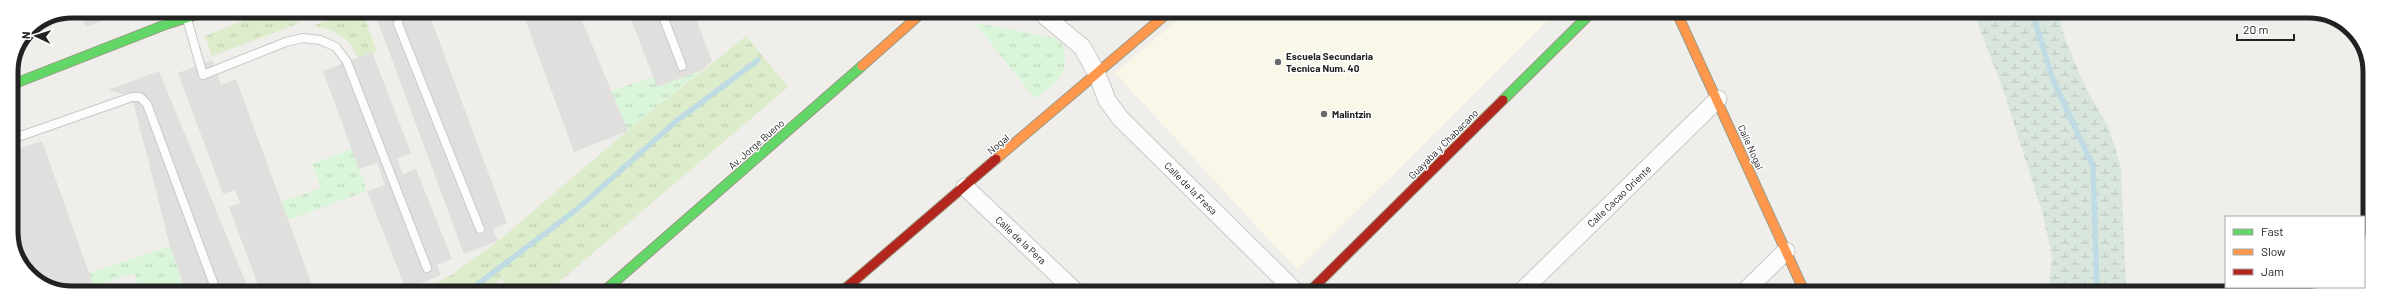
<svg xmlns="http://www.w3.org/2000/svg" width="2381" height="304" font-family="Barlow,sans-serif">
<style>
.education{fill:#f8f7e8}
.grass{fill:url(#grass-tufts)}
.wetland{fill:url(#wetland-marsh)}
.park{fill:url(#park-tufts)}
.parking{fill:#e0dfde}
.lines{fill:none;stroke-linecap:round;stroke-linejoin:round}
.stream{stroke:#bfdbe3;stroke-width:5.5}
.lane-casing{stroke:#c9c8c7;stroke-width:10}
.street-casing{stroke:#c9c8c7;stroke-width:19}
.fast-casing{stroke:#999a82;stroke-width:11}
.slow-casing{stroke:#999a82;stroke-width:11}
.jam-casing{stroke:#999a82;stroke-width:11}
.lane{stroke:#fdfcfc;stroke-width:8}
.street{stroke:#fdfcfc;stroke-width:17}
.fast{stroke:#63d668;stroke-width:9}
.slow{stroke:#ff974d;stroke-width:9}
.jam{stroke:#b3261e;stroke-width:9}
.poi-dot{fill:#6a6968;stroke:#fff;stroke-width:1.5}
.labels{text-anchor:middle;stroke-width:3;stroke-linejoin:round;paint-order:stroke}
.poi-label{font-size:10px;font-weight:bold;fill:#222;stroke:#fff;text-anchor:start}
.street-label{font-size:10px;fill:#222;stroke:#fff}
.rim{fill:none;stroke:#222;stroke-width:5}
</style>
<defs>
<pattern id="grass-tufts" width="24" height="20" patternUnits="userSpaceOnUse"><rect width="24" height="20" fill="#ddeccb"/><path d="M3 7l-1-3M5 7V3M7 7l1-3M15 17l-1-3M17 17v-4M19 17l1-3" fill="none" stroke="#bdcaae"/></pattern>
<pattern id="wetland-marsh" width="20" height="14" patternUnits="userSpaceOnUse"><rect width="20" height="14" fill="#d9e6de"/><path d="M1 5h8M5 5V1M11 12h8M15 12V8" fill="none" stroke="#bac5be"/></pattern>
<pattern id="park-tufts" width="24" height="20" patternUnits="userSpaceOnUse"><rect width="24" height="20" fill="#daf5da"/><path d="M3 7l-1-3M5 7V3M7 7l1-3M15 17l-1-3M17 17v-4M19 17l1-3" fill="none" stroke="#bbd2bb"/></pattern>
</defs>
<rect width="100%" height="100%" fill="#f0eeeb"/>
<!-- education -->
<path class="education" d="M1188,11H1557L1297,270L1115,73Z"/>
<!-- grass -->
<g class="grass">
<path d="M267,11L300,23L212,56L205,36Z"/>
<path d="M345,11H362L377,52L358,58C346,34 339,33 314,25L333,19Z"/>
<path d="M746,36L788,87L546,293H511L502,279L480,293H418L453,274L498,241L633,126Z"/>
</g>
<!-- wetland -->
<path class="wetland" d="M1973,11H2058L2064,36L2086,89L2108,126L2121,167L2126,293H2048L2052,257L2043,215L2003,89Z"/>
<!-- park -->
<g class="park">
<path d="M975,23L1052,37L1062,43C1071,75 1059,80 1035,99Z"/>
<path d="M702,70L633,126L628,131L611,91L653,77L657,87Z"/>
<path d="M352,149L367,191L288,220L281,202L321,188L312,164Z"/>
<path d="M170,246L184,286L165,293H141L134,273L94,286L89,273Z"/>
</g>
<!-- parking -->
<g class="parking">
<path d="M79,11H126L86,27Z"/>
<path d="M374,11H409L411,16L428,11L507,223L493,229L498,241L464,254Z"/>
<path d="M522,11H578L628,131L574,152Z"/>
<path d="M628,11H693L712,61L702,70L657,87Z"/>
<path d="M372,52L411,153L397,159L403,174L416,169L452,259L437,265L441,275L406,289L367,191L385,185L377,163L359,169L323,71Z"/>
<path d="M212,60L221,85L236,79L315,293H261L229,207L240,203L235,190L223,194L178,73Z"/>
<path d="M159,71L250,293H186L184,286L170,246L132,97L108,90Z"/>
<path d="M42,141L89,273L96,293H64L35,280L13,221L12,145L14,150Z"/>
</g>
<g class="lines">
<!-- stream -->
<g class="stream">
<path d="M2032,11L2053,80L2093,166L2097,293"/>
<path d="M466,293L576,210L675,122L758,60"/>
</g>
<!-- lane casing -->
<g class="lane-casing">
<g id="lane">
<path d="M162,11L167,24"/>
<path d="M400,11L398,24L480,229"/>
<path d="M661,11L682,66"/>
<path d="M187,19L203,75L286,42L303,38L320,40L336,47L347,62L427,268"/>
<path d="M12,139L132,97H140L147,104L217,293"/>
</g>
</g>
<!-- street casing -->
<g class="street-casing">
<g id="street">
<path d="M1045,16L1082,47L1097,74L1107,100L1120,118L1297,293"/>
<path d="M965,187L1077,293"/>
<path d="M1520,293L1718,99"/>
<path d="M1743,293L1786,251"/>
</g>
</g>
<!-- fast casing -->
<g class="fast-casing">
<g id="fast">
<path d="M1030,11L1045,16L1160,11"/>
<path d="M11,85L167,24L208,11"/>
<path d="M1503,100L1593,11"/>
<path d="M602,293L862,66"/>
</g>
</g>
<!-- slow casing -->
<g class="slow-casing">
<g id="slow">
<path d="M1676,11L1805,293"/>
<path d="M862,66L924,11"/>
<path d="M996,159L1170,11"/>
</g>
</g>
<!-- jam casing -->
<g class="jam-casing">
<g id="jam">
<path d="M840,293L996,159"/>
<path d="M1308,293L1503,100"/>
</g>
</g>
<!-- lane -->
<use href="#lane" class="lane"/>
<!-- street -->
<use href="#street" class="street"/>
<!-- fast -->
<use href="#fast" class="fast"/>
<!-- slow -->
<use href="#slow" class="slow"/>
<!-- jam -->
<use href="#jam" class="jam"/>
</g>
<!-- markers -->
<g class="poi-dot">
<circle cx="1278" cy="62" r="4"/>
<circle cx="1324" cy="114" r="4"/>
</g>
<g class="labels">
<!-- poi labels -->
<g class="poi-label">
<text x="1286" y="60">Escuela Secundaria<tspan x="1286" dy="12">Tecnica Num. 40</tspan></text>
<text x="1332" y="118">Malintzin</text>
</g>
<!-- street labels -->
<g class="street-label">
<text transform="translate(756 144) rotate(-41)" y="4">Av. Jorge Bueno</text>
<text transform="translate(998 144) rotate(-40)" y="4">Nogal</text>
<text transform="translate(1443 144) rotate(-45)" y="4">Guayaba y Chabacano</text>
<text transform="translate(1751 147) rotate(66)" y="4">Calle Nogal</text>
<text transform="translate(1191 188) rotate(45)" y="4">Calle de la Fresa</text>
<text transform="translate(1619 196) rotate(-44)" y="4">Calle Cacao Oriente</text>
<text transform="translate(1021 240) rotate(43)" y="4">Calle de la Pera</text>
</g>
</g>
<!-- crop -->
<path d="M0 0H2381V304H0ZM72 18H2309A54 54 0 0 1 2363 72V232A54 54 0 0 1 2309 286H72A54 54 0 0 1 18 232V72A54 54 0 0 1 72 18Z" fill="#fff" fill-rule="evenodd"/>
<path class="rim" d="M72 18H2309A54 54 0 0 1 2363 72V232A54 54 0 0 1 2309 286H72A54 54 0 0 1 18 232V72A54 54 0 0 1 72 18Z"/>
<!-- legend -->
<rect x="2225" y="216" width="140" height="72" fill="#ffffff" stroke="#a7a7a7"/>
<rect x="2233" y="229" width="20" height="6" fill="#63d668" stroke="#a7a7a7"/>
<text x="2261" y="236" font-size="12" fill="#222222">Fast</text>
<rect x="2233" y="249" width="20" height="6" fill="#ff974d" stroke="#a7a7a7"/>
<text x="2261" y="256" font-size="12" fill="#222222">Slow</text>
<rect x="2233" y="269" width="20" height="6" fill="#b3261e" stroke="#a7a7a7"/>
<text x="2261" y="276" font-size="12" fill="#222222">Jam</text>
<!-- north arrow -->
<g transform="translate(36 36) rotate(274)" stroke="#ffffff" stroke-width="3" paint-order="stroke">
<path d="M0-3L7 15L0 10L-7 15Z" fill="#222222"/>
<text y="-6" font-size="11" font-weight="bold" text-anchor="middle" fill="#222222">N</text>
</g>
<!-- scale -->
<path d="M2237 34v6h57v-6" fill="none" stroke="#222222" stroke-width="2"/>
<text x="2243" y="34" font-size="12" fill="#222222" stroke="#ffffff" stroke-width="3" paint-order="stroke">20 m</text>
</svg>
